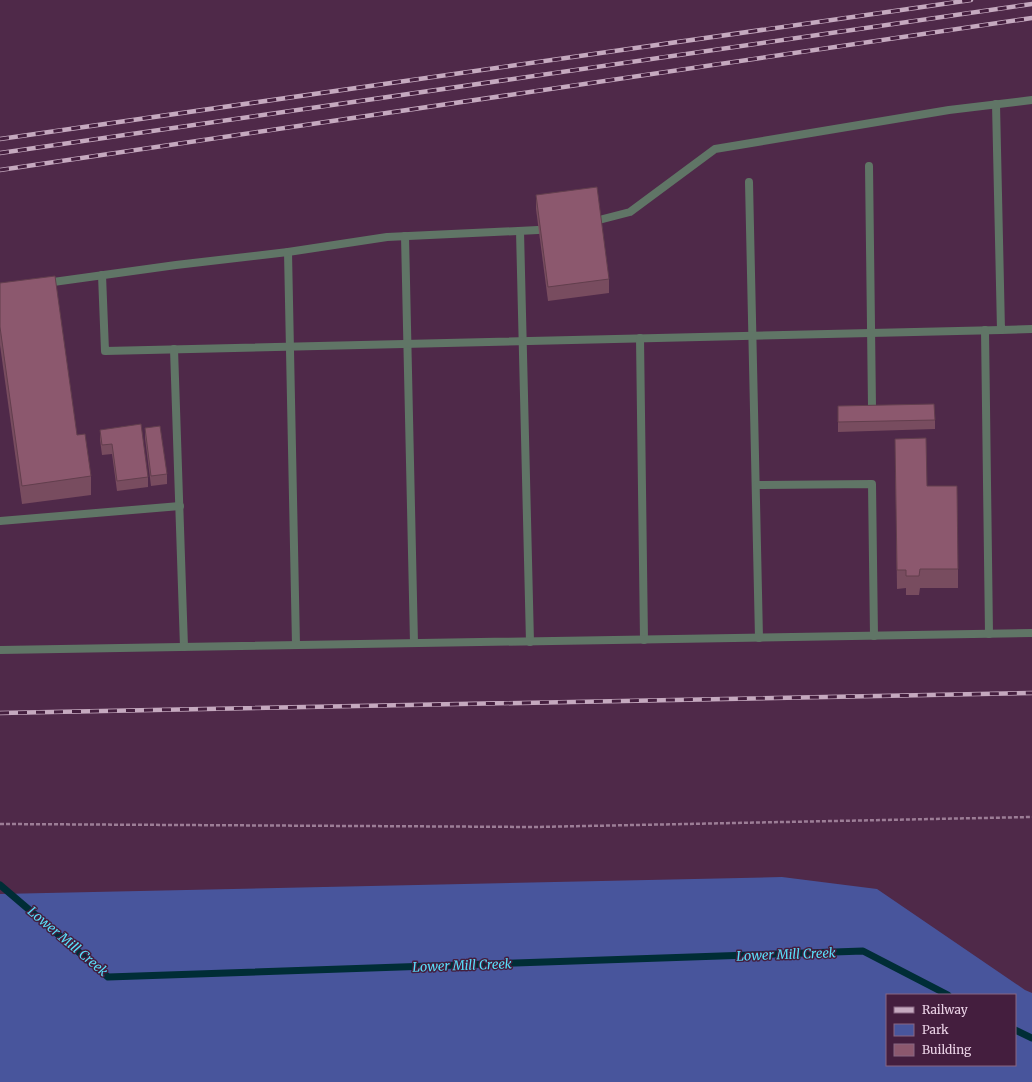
<svg xmlns="http://www.w3.org/2000/svg" width="1032" height="1082" font-family="Merriweather,serif">
<style>
.green{fill:#48559c;fill-rule:evenodd}
.lines{fill:none;stroke-linecap:round;stroke-linejoin:round}
.stream{stroke:#002d36;stroke-width:7}
.path{stroke:#9c7d96;stroke-width:2.5;stroke-dasharray:4 2;stroke-linecap:butt}
.service{stroke:#607566;stroke-width:8}
.rail-casing{stroke:#c5a9bf;stroke-width:4.5}
.rail{stroke:#441e3e;stroke-width:3;stroke-dasharray:9;stroke-linecap:butt}
.wall{fill:#784c5f}
.building{fill:#8c586e;stroke:#623e4d}
.labels{text-anchor:middle;stroke-width:3;stroke-linejoin:round;paint-order:stroke}
.water-label{font-size:13px;font-style:italic;fill:#58e0fb;stroke:#441e3e}
</style>
<rect width="100%" height="100%" fill="#4f2949"/>
<!-- green -->
<path class="green" d="M782,877L877,889L1025,990L1032,993V1082H0V894ZM887,995H1015V1065H887Z"/>
<g class="lines">
<!-- stream -->
<g class="stream">
<path d="M0,885L108,977L863,951L948,995"/>
<path d="M1015,1030L1032,1038"/>
</g>
<!-- path -->
<path class="path" d="M0,824L536,827L1032,817"/>
<!-- service -->
<g class="service">
<path d="M996,104L1001,330L1032,329"/>
<path d="M869,166L872,406"/>
<path d="M749,182L759,638"/>
<path d="M599,220L630,212L715,149L949,110L1032,100"/>
<path d="M520,231L530,642"/>
<path d="M405,236L414,643"/>
<path d="M288,252L296,645"/>
<path d="M102,275L105,351L1001,330"/>
<path d="M46,283L176,265L288,252L387,237L538,230"/>
<path d="M985,330L989,634"/>
<path d="M640,338L644,640"/>
<path d="M174,349L184,647"/>
<path d="M757,485L872,484L874,636"/>
<path d="M0,521L180,506"/>
<path d="M0,650L1032,633"/>
</g>
<!-- rail casing -->
<g class="rail-casing">
<g id="rail">
<path d="M0,139L971,0"/>
<path d="M0,153L1032,4"/>
<path d="M0,170L1032,18"/>
<path d="M0,713L1032,693"/>
</g>
</g>
<!-- rail -->
<use href="#rail" class="rail"/>
</g>
<!-- wall -->
<g class="wall">
<path d="M536,195L609,279V293L548,301L536,209Z"/>
<path d="M0,283L91,476V495L22,504L0,345Z"/>
<path d="M838,406L935,420V429L838,432Z"/>
<path d="M145,428L167,474V484L151,486L145,438Z"/>
<path d="M100,430L148,477V487L117,491L112,454L102,455L100,440Z"/>
<path d="M895,439L927,486L958,569V588H920L919,595H906V588L897,589Z"/>
</g>
<!-- building -->
<g class="building">
<path d="M597,187L609,279L548,287L536,195Z"/>
<path d="M55,276L77,435L85,434L91,476L22,486L0,327V283Z"/>
<path d="M934,404L935,420L838,422V406Z"/>
<path d="M141,424L148,477L117,481L112,444L102,445L100,430Z"/>
<path d="M160,426L167,474L151,476L145,428Z"/>
<path d="M926,438L927,486H957L958,569H920L919,576H906V570H897L895,439Z"/>
</g>
<g class="labels">
<!-- water labels -->
<g class="water-label">
<text transform="translate(68 941) rotate(40)" y="5">Lower Mill Creek</text>
<text transform="translate(786 954) rotate(-2)" y="5">Lower Mill Creek</text>
<text transform="translate(462 965) rotate(-2)" y="5">Lower Mill Creek</text>
</g>
</g>
<!-- legend -->
<rect x="886" y="994" width="130" height="72" fill="#441e3e" stroke="#886782"/>
<rect x="894" y="1007" width="20" height="6" fill="#c5a9bf" stroke="#886782"/>
<text x="922" y="1014" font-size="12" fill="#edd5e8">Railway</text>
<rect x="894" y="1024" width="20" height="12" fill="#48559c" stroke="#886782"/>
<text x="922" y="1034" font-size="12" fill="#edd5e8">Park</text>
<rect x="894" y="1044" width="20" height="12" fill="#8c586e" stroke="#886782"/>
<text x="922" y="1054" font-size="12" fill="#edd5e8">Building</text>
</svg>
